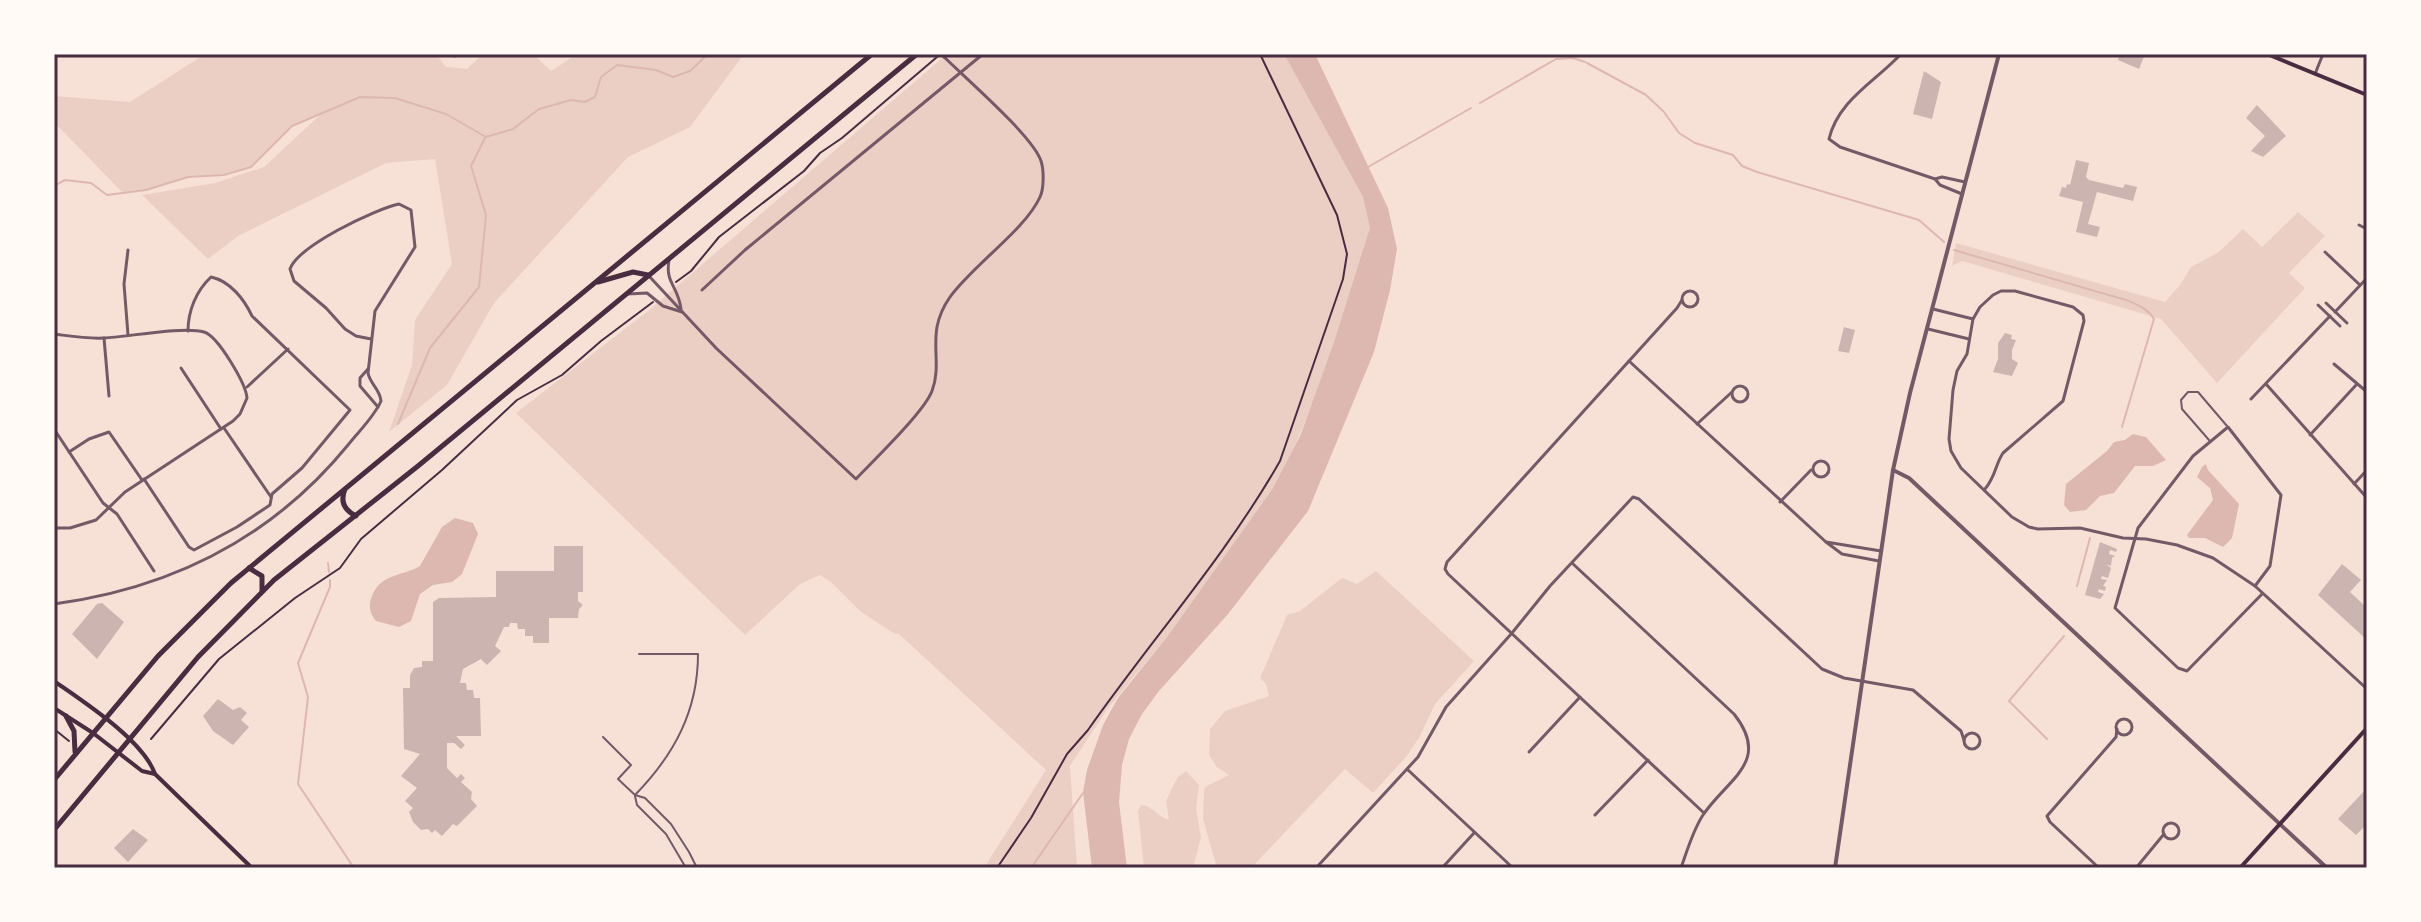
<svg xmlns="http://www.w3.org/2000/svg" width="2421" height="922" font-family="'PT Sans Narrow',sans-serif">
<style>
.green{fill:#ebcfc5}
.water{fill:#dcb8b0}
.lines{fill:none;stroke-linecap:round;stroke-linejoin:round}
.stream{stroke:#dcb8b0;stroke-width:2}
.building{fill:#ccb4b1}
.path{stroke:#4a2c40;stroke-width:2}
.service{stroke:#755966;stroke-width:2}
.minor{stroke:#755966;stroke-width:3}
.tertiary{stroke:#755966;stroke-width:4}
.secondary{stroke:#4a2c40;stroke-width:4}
.primary{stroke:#4a2c40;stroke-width:5}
.neatline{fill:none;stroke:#4a2c40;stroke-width:3}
</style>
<rect width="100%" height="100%" fill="#f7e1d7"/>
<!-- green -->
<g class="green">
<path d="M205,54H436L446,67L467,69L483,54H533L551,71L577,54H744L690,127L628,157L494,303L447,385L389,432L412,365L415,320L452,264L435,159L386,163L238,236L208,259L142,195L215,183L264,167L321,114L292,126L251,167L224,175L188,177L146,190L123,193L54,122V96L130,102Z"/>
<path d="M947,54H1284L1363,197C1366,206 1370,217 1370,227C1369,250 1356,277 1349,298C1327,363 1307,429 1273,488L1167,637L1108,708L1070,766L1077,868H984L1046,770L898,633L895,634L860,611L832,583L820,575L800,584L745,635L516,413L648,311Z"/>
<path d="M2298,212L2325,236L2289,273L2305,288L2217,383L2161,319L1962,261L1952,266L1956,243L2165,302L2180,285L2191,267L2219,252L2243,229L2262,247Z"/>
<path d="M1376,571L1474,661L1435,704L1419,738L1406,757L1373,793L1345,769L1251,868H1217L1203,819L1204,791L1205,787L1229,775L1217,767L1209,755L1210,729L1225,711L1269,696L1266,684L1260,678L1287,615L1300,611L1342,578L1357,584Z"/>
<path d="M1186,771L1199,785L1196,809L1201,837L1193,868H1144L1138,811L1141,805C1153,806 1158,817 1169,820L1166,801L1177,778Z"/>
</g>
<!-- water -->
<g class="water">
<path d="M1284,54H1315L1388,208L1397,249L1390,290L1374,352L1308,511L1228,614L1159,691L1142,714L1129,739L1122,765L1119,802L1127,868H1092L1083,792L1087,770L1103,725L1118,698L1167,637L1273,488L1301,434L1334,342L1370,228L1363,197Z"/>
<path d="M2133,434L2146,437L2166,460L2153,466H2135L2114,493L2100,496L2086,510L2070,512L2064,505L2066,484L2107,451L2114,442L2125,440Z"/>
<path d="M2206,464L2208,470L2239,504L2232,538L2223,547L2205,538H2189L2187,535L2213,500L2210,488L2197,477L2202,467Z"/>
<path d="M455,518L473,523L478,534L462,574L452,582L433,585L420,594L411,621L399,627L376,621C370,614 368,606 372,596C381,573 404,576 420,566L442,527Z"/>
</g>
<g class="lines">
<!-- stream -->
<g class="stream">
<path d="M1587,63L1646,95L1664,112L1679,133L1695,143L1733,155L1742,166L1757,172L1919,220L1944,242"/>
<path d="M1480,103L1556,59L1573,58L1585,62"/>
<path d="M1368,167L1471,108"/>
<path d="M54,186L65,180L91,183L107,195L146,190L188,177L224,175L251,167L292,126L360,97L395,98L446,114L486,137L513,129L539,109L571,100L585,102L595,97L601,77L617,65L656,70L673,77L690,71L708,54"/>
<path d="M1954,250L2126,300C2138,305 2147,308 2154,319L2122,427"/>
<path d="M398,424L430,348L479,287L486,215L471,166L485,138"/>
<path d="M328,563L329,572"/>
<path d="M330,580V587L298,663L308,697L298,784L354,868"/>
<path d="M2077,586L2090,538"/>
<path d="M2047,739L2009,701L2064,636"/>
<path d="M1031,868L1083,793"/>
</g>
</g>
<!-- building -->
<g class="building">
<path d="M2112,54H2145L2139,69L2118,60L2119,57Z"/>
<path d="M1924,71L1941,82L1932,119L1913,114Z"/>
<path d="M2257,105L2286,136L2263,157L2251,151L2265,136L2246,118Z"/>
<path d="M2076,160L2089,163L2086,177L2089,180L2123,188L2125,184L2137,187L2133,201L2097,192L2088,224L2100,227L2097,237L2076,232L2083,202L2059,196L2062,187L2066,188L2067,184L2070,185Z"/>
<path d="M1844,327L1855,330L1849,353L1838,351Z"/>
<path d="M2005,333L2012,335L2011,339L2016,340L2012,350V359L2018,363L2012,376L1993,372L1998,359V343Z"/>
<path d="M2100,542L2117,549L2116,552L2110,550L2109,554L2115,556L2112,558L2111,566L2106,564L2111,568L2108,578L2102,576L2101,579L2107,580L2103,586L2106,587L2105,591L2099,589L2098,592L2104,594L2100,599L2085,595Z"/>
<path d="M554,546H583V592H578V601L583,605L579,609L578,618H549V643H533V636H525V629H518L517,623H510L509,627H504L495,646L501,651L487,665L481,659L463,669L460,683H466L467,690H473L474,698H480L481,736H456L465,745L461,749L454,743H447V768L457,778L461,774L465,778L461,782L472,792L471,799L477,806L457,826L453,824L442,836L435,830L432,833L428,829L421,830L413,822L409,812L413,808L405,801L417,788L401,776L420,754L404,749L403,688H410V675L414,668L422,667V661H433V602L439,598L496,597V571H554Z"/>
<path d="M2342,564L2361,580L2350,592L2367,608V640L2318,595Z"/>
<path d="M102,603L124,622L97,659L72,634L97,604Z"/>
<path d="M218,699L233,710L240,707L247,713L241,720L249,727L233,745L213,731L203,716Z"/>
<path d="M2367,788V824L2356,835L2338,819Z"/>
<path d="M133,829L148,840L128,862L114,848Z"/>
</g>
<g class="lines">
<!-- path -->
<g class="path">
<path d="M676,282L691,271L719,237L804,171L820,153L842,138L937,57"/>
<path d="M54,729L69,741"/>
<path d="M151,739L219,659L295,598L340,568L361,539L442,470L517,400L562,375L601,341L653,302"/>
<path d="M997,868L1031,818L1067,754L1088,730C1151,640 1226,556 1280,461L1343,279L1347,254L1337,215L1260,54"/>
</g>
<!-- service -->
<g class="service">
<path d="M2209,440L2182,409L2181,400L2188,392H2198L2227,426"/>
<path d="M603,737L631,765L618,779L635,795L645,798L671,824L689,852L697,868"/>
<path d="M635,795C674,755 698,711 698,654H639"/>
<path d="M635,796L637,805L666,834L686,868"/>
</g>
<!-- minor -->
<g class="minor">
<path d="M449,54L455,56L462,54"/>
<path d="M1901,54C1876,81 1838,100 1829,139L1840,147L1935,179"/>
<path d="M2315,74L2323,54"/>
<path d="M1962,194L1940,185L1935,179L1942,177L1965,182"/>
<path d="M2359,225L2367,229"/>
<path d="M2325,252L2360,285"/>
<path d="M669,260C665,284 678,285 681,309"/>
<path d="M648,275L716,348L856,479C874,460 924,412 932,391C944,359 924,334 950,297C973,265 1025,230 1040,197C1044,189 1044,170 1041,161C1033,136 963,76 941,54"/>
<path d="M702,290L745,250L983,54"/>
<circle cx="1690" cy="299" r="8"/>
<path d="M628,294L647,293L663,306L682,312"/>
<path d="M1682,300L1677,308L1447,562L1445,569L1448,574L1704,813"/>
<path d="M2326,303L2347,323"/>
<path d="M2318,305L2340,326"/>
<path d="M1933,309L1973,319"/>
<path d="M2335,312L2367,278"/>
<path d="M1928,329L1969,339"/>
<path d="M54,334C70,336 87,339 104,338C127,337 184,326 204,332C218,336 246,384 247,398L240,414L233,421L125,492L96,520L70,528H54"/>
<path d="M128,335L124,284L128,250"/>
<path d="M104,338L109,396"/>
<path d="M1629,361L1826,542"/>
<path d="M2334,364L2367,392"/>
<path d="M181,368L221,429"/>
<path d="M368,369L360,378V386L378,407"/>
<path d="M2266,384L2367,498"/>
<circle cx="1740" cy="394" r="8"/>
<path d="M247,387L288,349"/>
<path d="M2251,399L2330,316"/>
<path d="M1697,424L1732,392"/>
<path d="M224,428L271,497"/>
<path d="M54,429L103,503L117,514L154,571"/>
<path d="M2310,435L2357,384"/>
<path d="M69,452L89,439L109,432L142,480"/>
<circle cx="1821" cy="469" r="8"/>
<path d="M144,479L189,547L194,550L237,527L270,505L272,494L302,468L350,410L252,316C244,299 230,281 211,277C196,291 188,311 188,331"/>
<path d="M2354,484L2367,470"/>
<path d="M1985,489C1996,476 1995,465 2003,453L2063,401L2084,321L2083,315L2073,307L2015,291H2001L1993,295L1980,307L1973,319L1967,354L1957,371L1953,390L1949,439L1951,451L1961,468L2012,517L2029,527L2038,529L2080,528L2123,538L2146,539L2177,545L2213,558L2255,586L2367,689"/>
<path d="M1780,502L1811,470"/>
<path d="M1879,561L1842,554L1826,542L1881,551"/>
<path d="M1572,563L1734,714C1772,762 1727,779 1703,815C1693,830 1687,851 1681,868"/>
<path d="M2255,586L2270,566L2281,495L2228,427L2193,456L2138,528L2115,608L2178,668L2187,671L2262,594"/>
<path d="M54,604C173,588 272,538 348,445C359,431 374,417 381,401C380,389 370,384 368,373L375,311L415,247L411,210L399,204C375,209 298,246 290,269L294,281L326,308L345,329L356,336L371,339"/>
<circle cx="2124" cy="727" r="8"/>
<circle cx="1972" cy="741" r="8"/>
<path d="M1529,752L1580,697"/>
<path d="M1408,770L1513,868"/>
<path d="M1595,815L1648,760"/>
<circle cx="2171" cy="831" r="8"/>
<path d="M1316,868L1418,757L1446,707L1512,633L1550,586L1633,497L1639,499L1822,669L1844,678L1913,690L1961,731L1964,740"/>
<path d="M1442,868L1474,833"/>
<path d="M2099,868L2050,822L2047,816L2116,737L2117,729"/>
<path d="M2136,868L2164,834"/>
</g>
<!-- tertiary -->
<g class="tertiary">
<path d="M1893,470L1909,478L2327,868"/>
<path d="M1835,868L1893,470L1910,393L1999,54"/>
</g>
<!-- secondary -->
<g class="secondary">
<path d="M2267,54L2367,95"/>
<path d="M54,681C84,702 143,740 155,774L252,868"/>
<path d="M54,708L93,733L142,771L155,774"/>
<path d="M2240,868L2367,728"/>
</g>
<!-- primary -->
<g class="primary">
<path d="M598,282L633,272L648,275"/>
<path d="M345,489C340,501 344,510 356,516"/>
<path d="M249,568L262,576V591"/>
<path d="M66,716L74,731L75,752"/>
<path d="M54,780L158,656L231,583L872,54"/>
<path d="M54,830L198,657L274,580L418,466L917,54"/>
</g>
</g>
<!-- border -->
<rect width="2421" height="922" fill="none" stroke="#fffaf5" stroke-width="112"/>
<rect x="56" y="56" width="2309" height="810" class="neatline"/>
</svg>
